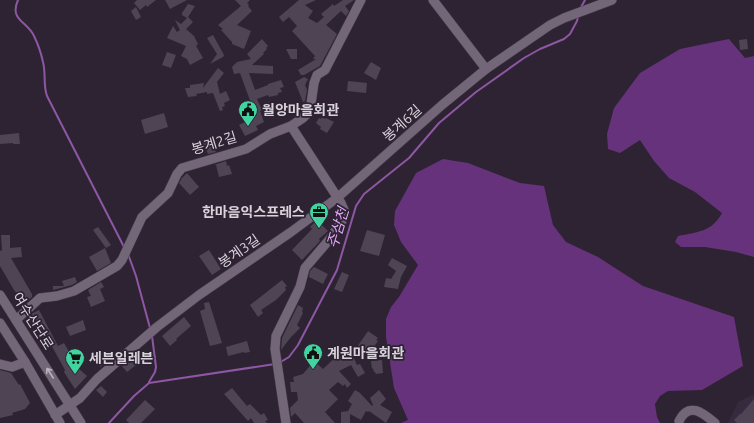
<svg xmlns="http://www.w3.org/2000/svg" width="754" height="423" font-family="Ubuntu,'Noto Sans KR',sans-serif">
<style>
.built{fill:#382a3e}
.forest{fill:#66327b}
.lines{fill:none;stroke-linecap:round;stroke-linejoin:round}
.stream{stroke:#8d57a3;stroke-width:2}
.building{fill:#4f4454}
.minor-casing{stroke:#483f4c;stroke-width:10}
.minor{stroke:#726678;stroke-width:9}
.oneway{stroke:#b9b2bd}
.labels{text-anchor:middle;stroke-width:3.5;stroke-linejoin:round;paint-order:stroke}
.poi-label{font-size:14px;font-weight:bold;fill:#d8d2db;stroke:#2e2332;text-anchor:start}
.street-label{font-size:14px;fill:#d8d2db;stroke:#2e2332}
.water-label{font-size:15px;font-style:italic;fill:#dfa6f7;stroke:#2e2332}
</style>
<rect width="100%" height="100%" fill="#2e2332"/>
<!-- built -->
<path class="built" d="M754,394V423H728L738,402Z"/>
<!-- forest -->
<g class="forest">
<path d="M729,39L745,58L754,56V257L736,252L705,247H681L675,242L678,236C697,232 712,232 722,213L695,192L669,178L654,161L640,140L620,153L608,149L607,134L614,108L640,73L680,49Z"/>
<path d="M443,159L468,163L520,183L544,186L553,225L566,242L598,257L643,286L734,317L743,366L702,390L668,391L660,396L655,404L657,417L660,423H401L408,420L394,388L386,337V319L391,307L399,297L418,265L401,242L394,225L395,211L416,173Z"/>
</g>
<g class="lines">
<!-- stream -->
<g class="stream">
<path d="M18,0C9,20 27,21 34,36C38,44 41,53 43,62C46,73 43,85 47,96L124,247"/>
<path d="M580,9L585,0"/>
<path d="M128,254L136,276L150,328"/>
<path d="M279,363L289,357L298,345L337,270L356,206L364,194L409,158L439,123L476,92L524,58L540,49L564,39L570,34L577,21L578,16"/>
<path d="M149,382L155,372L156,367L152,336"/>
<path d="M109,423L134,396L149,383L275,364"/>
</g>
</g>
<!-- building -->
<g class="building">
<path d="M137,0H156L147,7L146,5L140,10L134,3Z"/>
<path d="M165,0H187L170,9Z"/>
<path d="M235,0H250L247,3L249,5L248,6L252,11L237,25L251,31L244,49L232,44V42L221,30L223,29L218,25L241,6Z"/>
<path d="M299,0H316L305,5L313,11L308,18L317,23L324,17L321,14L333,4L334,6L343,0H354L345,6L349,11L346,16L341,11L326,25L337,34L320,66L304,75H301L298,70L316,59H313L315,56L292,31L297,26L289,17L283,22L279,17Z"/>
<path d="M188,4L195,6L188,17L193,22L186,29L194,36L198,44L196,46L203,58L190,65L187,59L181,56L186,46L167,38L173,26L177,32L180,30L175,20L181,24L187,18L182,15V13Z"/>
<path d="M136,7L141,17L136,20L131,11Z"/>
<path d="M213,35L224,55L223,57L210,64L217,54L207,38Z"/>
<path d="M262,39L268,46L266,48L267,49L263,53L264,54L252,65L273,66V74L249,73L255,90L268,85V84L281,80L284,87L280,88L282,92L278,93V95L269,97L268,95L257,99L262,110L260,111L264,122L256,126L258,130L245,136L239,125L253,118L248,108L252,106L240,73L234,74L232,67L237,62L251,59L247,54Z"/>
<path d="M747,39L748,49L740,50L739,40Z"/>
<path d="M286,49H297V59H291Z"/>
<path d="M167,52L176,55L171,68L162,65Z"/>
<path d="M371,62L381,68L376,80L364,73Z"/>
<path d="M218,68L224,73L217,82L220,94L226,91L230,100L224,103L225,106L222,107L223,110L220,111L213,93L207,94V92L196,94L197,96L188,97L185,88H190V85L204,83L203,88Z"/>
<path d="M304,77L308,79L305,85L307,90L305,101L303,102L295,82Z"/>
<path d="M348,81L367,83L366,93L347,91Z"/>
<path d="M164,113L168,127L145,134L141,120Z"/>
<path d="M322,117L325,119L326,118L334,122L327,133L320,129L321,127L316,123L319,118L321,119Z"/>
<path d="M19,133L20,144H13V143L0,144V135Z"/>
<path d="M210,138L216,152L208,154L202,141Z"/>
<path d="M226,161L227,166L229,165L232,174L219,177L216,165H214Z"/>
<path d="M187,173L199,187L190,195L179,183L182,178Z"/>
<path d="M317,220L328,231L319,239L320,241L302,260L292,250L312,229L310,227Z"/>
<path d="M98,227L111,245L106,248L93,230Z"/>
<path d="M367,230L385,235L379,256L360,251Z"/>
<path d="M1,235H10V248L21,247L22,257L11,258L32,294V297L28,300H23L14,290L0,266V251L2,250Z"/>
<path d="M105,248L111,263L97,271L89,257Z"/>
<path d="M209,250L221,269L212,275L199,256Z"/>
<path d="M392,258L407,266L401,277L398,289L384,287L386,278L391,279L396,271L388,265Z"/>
<path d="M314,267L328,274L323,284L309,277L310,271Z"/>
<path d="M342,272L349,275L342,292L334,289Z"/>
<path d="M75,277L77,282L72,285L53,290V286H64L62,281Z"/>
<path d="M282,280L287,286L285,287L286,290L276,300L261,310L263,313L258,317L250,305Z"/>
<path d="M101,282L104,287L100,289L105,301L91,307L87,297L91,296L88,290Z"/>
<path d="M209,302L222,343L210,346L200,311L205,309L204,303Z"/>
<path d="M298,305L303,308L302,312L303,313L297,325L300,328L291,337L281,350L282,338Z"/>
<path d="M39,310L58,346L64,343L72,357L68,359L87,376L75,389L64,372L65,370L49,341L46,343L31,314Z"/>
<path d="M184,317L191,326L176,339L177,340L170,346L162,336Z"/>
<path d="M83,320L86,330L70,336L66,327Z"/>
<path d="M368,331L378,338L376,340L378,341L368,355L357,347Z"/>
<path d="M247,341L250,352L244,353V352L228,356L226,347Z"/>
<path d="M350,349L357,365L360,364L365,373L358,377L351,365L339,371L351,384L347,388L345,384L343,386L338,382L329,390L338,399L325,412L335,423H304L295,413L291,417L290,408L298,400L297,392H291L290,382H294L293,377L303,374L314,361L323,369L339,354Z"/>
<path d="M97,355L105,362L101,367L92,360Z"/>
<path d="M133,356L137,362L134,364L136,365L127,372L122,366Z"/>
<path d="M382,360L383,373L376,374L375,372H374L373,368L372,369L371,361Z"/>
<path d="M0,370L11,373L19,385L20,384L30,403L25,409L12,413L13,415L0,418Z"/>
<path d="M101,386L107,392L103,397L96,390Z"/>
<path d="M232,388L247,406L250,404L261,415L264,413L268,420L265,421L267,423H254L251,418L248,421L224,394Z"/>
<path d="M355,390L360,393L372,406L373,405L370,398L379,390L386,399L380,405L392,412L386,423L369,411L368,412L366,411L361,420L350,414V423H341V412L348,411L352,404L348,401Z"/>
<path d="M754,399V423H737L734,420L740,414H741L742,413Z"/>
<path d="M145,400L155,409L141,423H129L126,420Z"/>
</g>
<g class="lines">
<!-- minor casing -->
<g class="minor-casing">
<g id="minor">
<path d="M433,0L486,69"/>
<path d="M0,295L81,423"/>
<path d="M16,320L40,298L57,296L74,291L117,266L122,260L142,217L168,193L177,174L182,168L246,149L270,134L291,126L303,118L310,111L314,83L317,75L325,70L361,0"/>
<path d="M0,323L25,362L60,423"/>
<path d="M0,364L12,367L25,362"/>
<path d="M55,415L80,398L97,379L157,327L199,295L291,232L337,198L442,105L486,69L550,25L564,18L612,0"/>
<path d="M679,421C689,401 703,413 715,423"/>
<path d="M286,423L275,349L276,336L300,287L305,268L329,240L342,221L345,212L341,203L291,126"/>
</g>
</g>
<!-- minor -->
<use href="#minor" class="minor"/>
</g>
<!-- one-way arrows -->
<defs><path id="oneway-shaft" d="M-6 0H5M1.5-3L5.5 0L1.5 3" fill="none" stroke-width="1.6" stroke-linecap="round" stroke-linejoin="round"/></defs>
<use class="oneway" href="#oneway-shaft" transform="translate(50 373) rotate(-123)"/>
<!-- icons -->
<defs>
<g id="civic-pin" transform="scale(1)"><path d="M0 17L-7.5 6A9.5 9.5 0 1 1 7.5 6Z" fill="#41d4a1" stroke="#2e2332"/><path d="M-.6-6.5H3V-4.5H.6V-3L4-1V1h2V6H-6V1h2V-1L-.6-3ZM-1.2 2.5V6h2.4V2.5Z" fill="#111"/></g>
<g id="office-pin" transform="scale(1)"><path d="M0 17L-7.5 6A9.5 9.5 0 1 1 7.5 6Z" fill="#41d4a1" stroke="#2e2332"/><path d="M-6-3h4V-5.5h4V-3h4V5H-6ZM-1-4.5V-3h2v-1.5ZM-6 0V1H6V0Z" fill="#111"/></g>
<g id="supermarket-pin" transform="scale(1)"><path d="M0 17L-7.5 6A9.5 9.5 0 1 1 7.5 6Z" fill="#41d4a1" stroke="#2e2332"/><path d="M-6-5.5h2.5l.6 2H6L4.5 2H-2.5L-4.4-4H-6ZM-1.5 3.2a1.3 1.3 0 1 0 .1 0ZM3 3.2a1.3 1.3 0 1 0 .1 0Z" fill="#111"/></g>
</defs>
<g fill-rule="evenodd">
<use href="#civic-pin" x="248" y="110"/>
<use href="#office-pin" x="319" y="212"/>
<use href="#civic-pin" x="313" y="353"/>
<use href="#supermarket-pin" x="75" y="358"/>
</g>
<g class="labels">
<!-- poi labels -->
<g class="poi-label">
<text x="262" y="115">월앙마을회관</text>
<text x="305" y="217" text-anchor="end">한마음익스프레스</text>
<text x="327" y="358">계원마을회관</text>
<text x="89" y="363">세븐일레븐</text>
</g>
<!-- street labels -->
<g class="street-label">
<text transform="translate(402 123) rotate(-42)" y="5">봉계6길</text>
<text transform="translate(214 143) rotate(-17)" y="5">봉계2길</text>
<text transform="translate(239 251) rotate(-35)" y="5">봉계3길</text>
<text transform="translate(33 321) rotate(58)" y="5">여수산단로</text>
</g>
<!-- water labels -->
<g class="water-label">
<text transform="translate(338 228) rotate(-73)" y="5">주삼천</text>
</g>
</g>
</svg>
